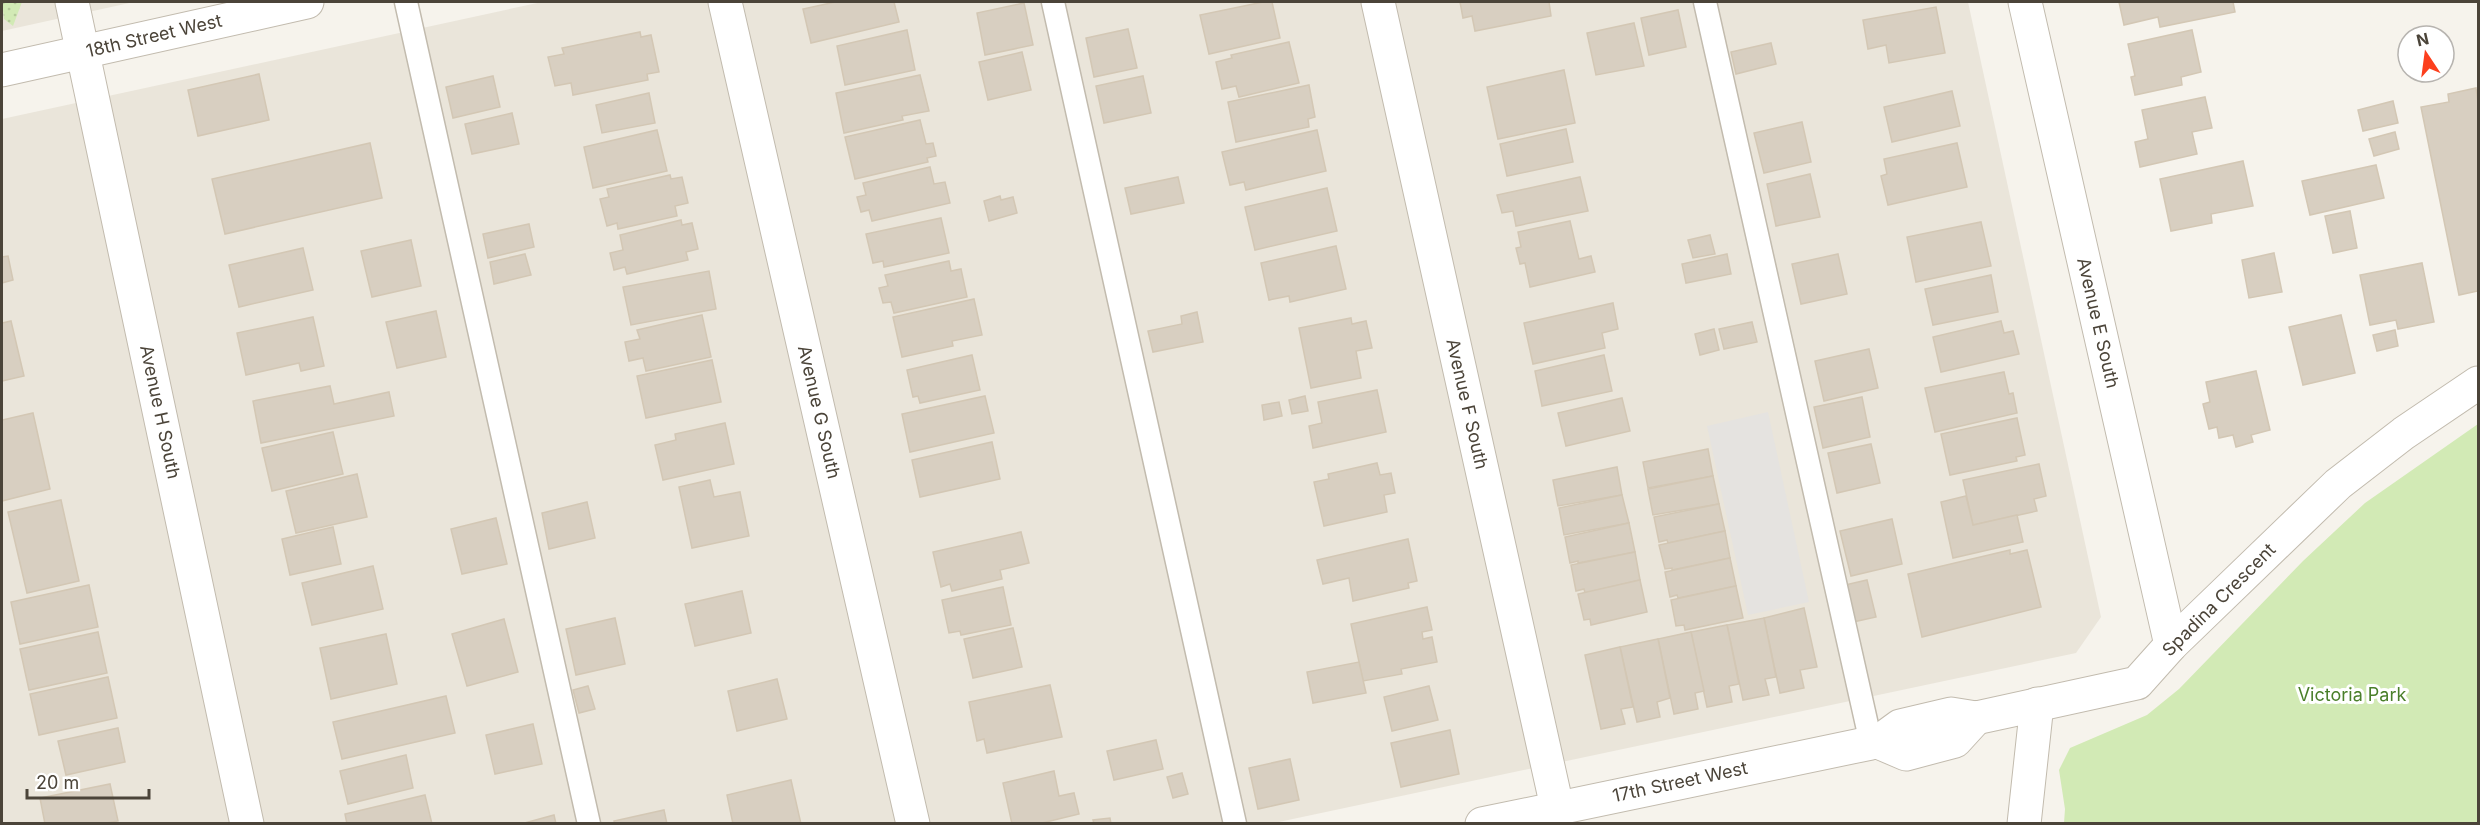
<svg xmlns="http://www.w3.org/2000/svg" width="2480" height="825" font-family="Inter,sans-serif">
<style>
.residential{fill:#eae5da}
.grass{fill:url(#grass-dots)}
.green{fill:#d2eab5}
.parking{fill:#e5e3e0}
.building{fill:#d8cfc1;stroke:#d3c7b4;stroke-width:1.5}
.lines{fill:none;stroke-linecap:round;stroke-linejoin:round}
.service-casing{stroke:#c2bbae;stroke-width:25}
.minor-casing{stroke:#c2bbae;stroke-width:35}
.tertiary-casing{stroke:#c2bbae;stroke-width:35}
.service{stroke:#fff;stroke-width:22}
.minor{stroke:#fff;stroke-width:33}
.tertiary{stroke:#fff;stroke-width:33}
.labels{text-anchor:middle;stroke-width:6;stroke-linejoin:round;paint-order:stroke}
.street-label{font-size:18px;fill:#4b4439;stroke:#fff}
.park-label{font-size:18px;fill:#4a7f2a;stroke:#fff}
</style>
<defs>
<pattern id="grass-dots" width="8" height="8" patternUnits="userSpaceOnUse" patternTransform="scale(1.5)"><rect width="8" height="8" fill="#d2eab5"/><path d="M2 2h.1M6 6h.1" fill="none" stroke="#b6ca9c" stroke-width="1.8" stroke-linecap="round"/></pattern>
</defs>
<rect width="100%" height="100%" fill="#f6f3ec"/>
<!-- residential -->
<g class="residential">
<path d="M2,2H134L2,31Z"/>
<path d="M542,2H1968L2101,617L2076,653L1274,823H2V119Z"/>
</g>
<!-- grass -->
<path class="grass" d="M2,2H22L13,26L4,19Z"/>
<!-- green -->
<path class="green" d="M2478,424V823H2064L2065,809L2059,770L2070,748L2147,715L2179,689L2303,561L2365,503Z"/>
<!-- parking -->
<path class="parking" d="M1768,412L1809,602L1748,615L1707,426Z"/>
<!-- building -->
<g class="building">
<path d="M835,2H894L899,22L811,43L803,9Z"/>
<path d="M1263,2H1272L1280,38L1209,54L1200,15Z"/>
<path d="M1460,2H1549L1551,16L1475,31L1472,16L1463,18Z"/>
<path d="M2119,2H2233L2235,12L2160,27L2158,17L2124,25Z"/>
<path d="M1024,3L1033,45L985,55L977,13Z"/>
<path d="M1936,7L1945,53L1889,63L1886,45L1868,49L1863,20Z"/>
<path d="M1678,10L1686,47L1649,55L1641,18Z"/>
<path d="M1634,23L1644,66L1596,75L1587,33Z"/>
<path d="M1128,29L1137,68L1094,77L1086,38Z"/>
<path d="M907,30L915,70L845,85L837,46Z"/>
<path d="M2192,30L2201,72L2181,77L2182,85L2135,95L2131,77L2135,76L2128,44Z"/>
<path d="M640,32L641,37L651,35L659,72L647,74L648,80L573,95L571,83L555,86L548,57L564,54L562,48Z"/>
<path d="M1289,42L1299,83L1239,97L1236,86L1222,89L1216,62L1232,58L1231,55Z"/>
<path d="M1771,43L1776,64L1736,74L1731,52Z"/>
<path d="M1022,52L1031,90L988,100L979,62Z"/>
<path d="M1564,70L1575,123L1498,139L1487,87Z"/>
<path d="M259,74L269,120L198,136L188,90Z"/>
<path d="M920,75L929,111L902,116L903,120L844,133L836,93Z"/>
<path d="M493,76L500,107L453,118L446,87Z"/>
<path d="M1143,76L1151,113L1104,123L1096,86Z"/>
<path d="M1309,85L1315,117L1308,119L1309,127L1236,142L1228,102Z"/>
<path d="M2476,88L2478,102V291L2459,295L2421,107L2449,102L2448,94Z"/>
<path d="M1952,91L1960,126L1892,142L1884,107Z"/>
<path d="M649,93L655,123L602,133L596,105Z"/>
<path d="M2205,97L2212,128L2192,132L2197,154L2140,167L2135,142L2148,139L2142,110Z"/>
<path d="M2393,101L2398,123L2363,131L2358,110Z"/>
<path d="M512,113L519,144L472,154L465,124Z"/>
<path d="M920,120L926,144L933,143L936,156L927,158L928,162L855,179L845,137Z"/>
<path d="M1802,122L1811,162L1764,173L1754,133Z"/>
<path d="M1566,129L1573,162L1507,176L1500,144Z"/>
<path d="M657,130L667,171L593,188L584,147Z"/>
<path d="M1317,130L1326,171L1246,190L1244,182L1230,185L1222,152Z"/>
<path d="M2395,132L2399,149L2374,156L2369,139Z"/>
<path d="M370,143L382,198L225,234L212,179Z"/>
<path d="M1957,143L1967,187L1888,205L1881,176L1887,174L1884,159Z"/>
<path d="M2243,161L2253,206L2211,214L2212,223L2171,231L2160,179Z"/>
<path d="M2376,165L2384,198L2310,215L2302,181Z"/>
<path d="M930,167L934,184L945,182L950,203L872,221L869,210L861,212L857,197L866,195L863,183Z"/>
<path d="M1810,174L1820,217L1776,226L1767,184Z"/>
<path d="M670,175L671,179L682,177L688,203L675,206L677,216L618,229L617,223L607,226L600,199L609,197L607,189Z"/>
<path d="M1178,177L1184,203L1131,214L1125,188Z"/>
<path d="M1580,177L1588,211L1516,226L1513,211L1502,213L1497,195Z"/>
<path d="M1327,188L1337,231L1255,250L1245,207Z"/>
<path d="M1000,196L1001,200L1013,197L1017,213L989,221L984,201Z"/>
<path d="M2350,211L2357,248L2333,253L2325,216Z"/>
<path d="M941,218L949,253L884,267L883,261L873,263L866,234Z"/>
<path d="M681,220L682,225L692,223L698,249L686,252L688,260L627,274L625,267L614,270L610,253L623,250L620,235Z"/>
<path d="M1570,221L1579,259L1591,256L1595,272L1530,287L1525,263L1520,264L1516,248L1521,247L1518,232Z"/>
<path d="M1981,222L1991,266L1916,282L1907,237Z"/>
<path d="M529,224L534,247L488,258L483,234Z"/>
<path d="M1710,235L1715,254L1693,258L1688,240Z"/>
<path d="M411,240L421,286L372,297L361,251Z"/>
<path d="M1336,246L1346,289L1290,302L1289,296L1269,300L1261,263Z"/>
<path d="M303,248L313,290L239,307L229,265Z"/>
<path d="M2274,253L2282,292L2249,298L2242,260Z"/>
<path d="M525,254L531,275L494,284L490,262Z"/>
<path d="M1727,254L1731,274L1686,283L1682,264Z"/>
<path d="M1838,254L1847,294L1801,304L1792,264Z"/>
<path d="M8,256L13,280L2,283V257Z"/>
<path d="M949,261L951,271L961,269L967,297L894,313L891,302L883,303L879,288L888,286L885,275Z"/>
<path d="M2422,263L2434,322L2398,329L2396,320L2370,325L2360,275Z"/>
<path d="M709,271L716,309L631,325L623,287Z"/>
<path d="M1991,275L1998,312L1933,325L1925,289Z"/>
<path d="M974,299L982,335L952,341L953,346L902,357L893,317Z"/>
<path d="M1613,303L1618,329L1602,333L1605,348L1533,364L1524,323Z"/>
<path d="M436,311L446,357L397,368L386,322Z"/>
<path d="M1197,312L1203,342L1153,352L1148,331L1182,324L1181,316Z"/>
<path d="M702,315L711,357L646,371L643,358L629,361L625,342L640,339L637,330Z"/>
<path d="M2341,315L2355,373L2303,385L2289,327Z"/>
<path d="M313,317L324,366L301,371L299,363L246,375L237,333Z"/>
<path d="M1351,318L1352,324L1366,321L1372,348L1356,351L1361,378L1311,388L1299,328Z"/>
<path d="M11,321L24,376L2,381V323Z"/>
<path d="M2001,321L2004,333L2013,331L2019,354L1941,372L1933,337Z"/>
<path d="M1752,322L1757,342L1724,349L1719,329Z"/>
<path d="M1714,329L1719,350L1700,355L1695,334Z"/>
<path d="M2395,330L2398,346L2377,351L2373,335Z"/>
<path d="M1869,349L1878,388L1824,401L1815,361Z"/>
<path d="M972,355L980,390L920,403L918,396L913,397L907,370Z"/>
<path d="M1604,355L1612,391L1542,406L1535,371Z"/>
<path d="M712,360L721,402L646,418L637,376Z"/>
<path d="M2256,371L2270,430L2251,435L2253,442L2236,447L2233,435L2219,438L2217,427L2209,429L2203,404L2210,402L2206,382Z"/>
<path d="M2004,372L2009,394L2013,393L2017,413L1935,432L1925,388Z"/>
<path d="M330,386L334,404L389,392L394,416L261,443L253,401Z"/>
<path d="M1377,390L1386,432L1313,448L1309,426L1322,423L1318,402Z"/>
<path d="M985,396L994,433L910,452L902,414Z"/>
<path d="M1305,396L1308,411L1292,414L1289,400Z"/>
<path d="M1862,397L1870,437L1823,448L1814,407Z"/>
<path d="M1622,398L1630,431L1566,446L1558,413Z"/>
<path d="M1279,402L1282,416L1264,420L1262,405Z"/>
<path d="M33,413L50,489L2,501V420Z"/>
<path d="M2017,418L2025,455L2016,457L2017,461L1950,475L1941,434Z"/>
<path d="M725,423L734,464L663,480L655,445L676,440L675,434Z"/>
<path d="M333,432L343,474L272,491L262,448Z"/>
<path d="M992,442L1000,479L920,497L912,460Z"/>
<path d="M1871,444L1880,483L1837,493L1828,453Z"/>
<path d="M1708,449L1713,476L1648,488L1643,462Z"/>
<path d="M1377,463L1380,475L1391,473L1395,493L1384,495L1387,512L1324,526L1314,482L1329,479L1328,474Z"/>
<path d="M2039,464L2046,496L2034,499L2037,511L1973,525L1963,480Z"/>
<path d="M1617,467L1622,495L1558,506L1553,480Z"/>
<path d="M357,474L367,517L296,533L286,491Z"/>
<path d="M1713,476L1719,504L1653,515L1648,489Z"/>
<path d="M710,480L714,497L740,492L749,536L692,548L679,487Z"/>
<path d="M1622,495L1629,523L1564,535L1559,508Z"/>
<path d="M1966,496L1973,525L2017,515L2023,542L1953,558L1941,502Z"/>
<path d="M61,500L79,581L27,593L8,512Z"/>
<path d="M587,502L595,538L549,549L542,513Z"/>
<path d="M1719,504L1725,531L1668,543L1667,540L1659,542L1654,517Z"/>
<path d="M496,518L507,564L462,574L451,529Z"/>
<path d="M1892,519L1902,564L1851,576L1840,531Z"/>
<path d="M1629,523L1635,552L1578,563V561L1570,563L1565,537Z"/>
<path d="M333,527L341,564L290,575L282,539Z"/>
<path d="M1725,531L1730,558L1672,570V568L1665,569L1659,545Z"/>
<path d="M1021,532L1029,563L1000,570L1002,579L952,591L950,584L941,587L933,552Z"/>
<path d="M1408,539L1417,581L1408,583L1409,588L1353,601L1349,578L1323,584L1317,560Z"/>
<path d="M2010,550V554L2027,550L2041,607L1922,637L1908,574Z"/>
<path d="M1635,552L1640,580L1585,593L1584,589L1576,591L1571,565Z"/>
<path d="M1730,558L1736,586L1678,598L1677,595L1670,597L1665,572Z"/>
<path d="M373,566L383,609L312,625L302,583Z"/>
<path d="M1640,580L1647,612L1591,625L1590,619L1584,620L1578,594Z"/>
<path d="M1867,580L1876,617L1853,622L1845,585Z"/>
<path d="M89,585L98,627L20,644L11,602Z"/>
<path d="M1736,586L1743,618L1685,630L1684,625L1676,626L1671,600Z"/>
<path d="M1003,587L1011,625L961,635L960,631L949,633L942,600Z"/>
<path d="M742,591L751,633L695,646L685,604Z"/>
<path d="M1427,607L1432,630L1422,632L1423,639L1432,637L1437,662L1401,669L1402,674L1363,681L1351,624Z"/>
<path d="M1804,608L1817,667L1800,670L1804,688L1780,693L1764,618Z"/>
<path d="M615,618L625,664L576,675L566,629Z"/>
<path d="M1764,618L1776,677L1765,679L1769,695L1743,700L1727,625Z"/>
<path d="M504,619L518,672L467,686L452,634Z"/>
<path d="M1727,625L1739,684L1729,686L1732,702L1707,707L1691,632Z"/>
<path d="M1013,628L1022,667L973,678L964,639Z"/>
<path d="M98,632L107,673L29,690L20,649Z"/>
<path d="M1691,632L1704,691L1695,693L1698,709L1674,714L1658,639Z"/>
<path d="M386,634L397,684L331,699L320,648Z"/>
<path d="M1658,639L1670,698L1657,702L1660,717L1637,722L1620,647Z"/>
<path d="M1620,647L1633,707L1621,709L1625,724L1601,729L1585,655Z"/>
<path d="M1359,662L1366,693L1313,703L1307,672Z"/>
<path d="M108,677L117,718L39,735L30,694Z"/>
<path d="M777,679L787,719L737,731L728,691Z"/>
<path d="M1050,685L1062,737L987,753L984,739L977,741L969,702Z"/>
<path d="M588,686L595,709L579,713L573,690Z"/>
<path d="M1429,686L1438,720L1392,731L1384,697Z"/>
<path d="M446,696L455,733L342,759L333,722Z"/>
<path d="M533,724L542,764L495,774L486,735Z"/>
<path d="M118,728L125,762L66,775L58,741Z"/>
<path d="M1450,730L1459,774L1401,787L1391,743Z"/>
<path d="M1156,740L1163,769L1114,780L1107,751Z"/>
<path d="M406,755L413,788L348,804L340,771Z"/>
<path d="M1290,759L1299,800L1258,809L1249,768Z"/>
<path d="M1054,771L1059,796L1074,793L1079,814L1038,824H1012L1003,783Z"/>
<path d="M1182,773L1188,794L1173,798L1167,777Z"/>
<path d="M791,780L801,824H733L727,795Z"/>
<path d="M110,784L118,821L101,824H45L40,798Z"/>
<path d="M425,795L432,824H347L345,814Z"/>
<path d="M664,810L667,824H615L614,821Z"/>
<path d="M554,815L556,824H521Z"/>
<path d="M1110,818L1111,824H1094L1093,820Z"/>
</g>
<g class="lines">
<!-- service casing -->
<g class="service-casing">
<g id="service">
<path d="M406,2L589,824"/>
<path d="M1053,2L1235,824"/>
<path d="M1705,2L1871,743"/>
</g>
</g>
<!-- minor casing -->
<g class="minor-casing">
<g id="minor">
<path d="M725,2L913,824"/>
<path d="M1378,2L1557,807"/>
<path d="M2025,2L2171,645"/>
<path d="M2,70L307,2"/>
<path d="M1878,742L1900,726L1951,714L1976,718L2137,683L2171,645L2338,484L2404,433L2478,383"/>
<path d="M1482,824L1871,743L1878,742L1906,754L1955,741L1976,718"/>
<path d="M2024,824L2037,704"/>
</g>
</g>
<!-- tertiary casing -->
<g class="tertiary-casing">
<path id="tertiary" d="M72,2L247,824"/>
</g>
<!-- service -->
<use href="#service" class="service"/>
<!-- minor -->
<use href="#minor" class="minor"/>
<!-- tertiary -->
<use href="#tertiary" class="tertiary"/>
</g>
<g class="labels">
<!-- street labels -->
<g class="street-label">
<text transform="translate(154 36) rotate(-13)" y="6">18th Street West</text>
<text transform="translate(2098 323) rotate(77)" y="6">Avenue E South</text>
<text transform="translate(1467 404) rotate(77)" y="6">Avenue F South</text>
<text transform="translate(160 412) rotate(78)" y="6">Avenue H South</text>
<text transform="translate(819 412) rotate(77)" y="6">Avenue G South</text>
<text transform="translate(2219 600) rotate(-45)" y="6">Spadina Crescent</text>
<text transform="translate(1680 782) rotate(-12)" y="6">17th Street West</text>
</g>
<!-- park labels -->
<g class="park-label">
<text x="2352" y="701">Victoria Park</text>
</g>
</g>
<!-- border -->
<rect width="2480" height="825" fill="none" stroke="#4b4439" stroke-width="6"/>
<!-- north arrow -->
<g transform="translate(2426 54) rotate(347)"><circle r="28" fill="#ffffff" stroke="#b7b4b0" stroke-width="1.5"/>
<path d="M0-4.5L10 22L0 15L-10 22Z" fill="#fc3f1d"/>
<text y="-9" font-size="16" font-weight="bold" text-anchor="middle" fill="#4b4439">N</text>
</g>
<!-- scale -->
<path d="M27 789v9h122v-9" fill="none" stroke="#4b4439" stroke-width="3"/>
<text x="36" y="789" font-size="18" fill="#4b4439" stroke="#ffffff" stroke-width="4.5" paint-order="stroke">20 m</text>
</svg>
